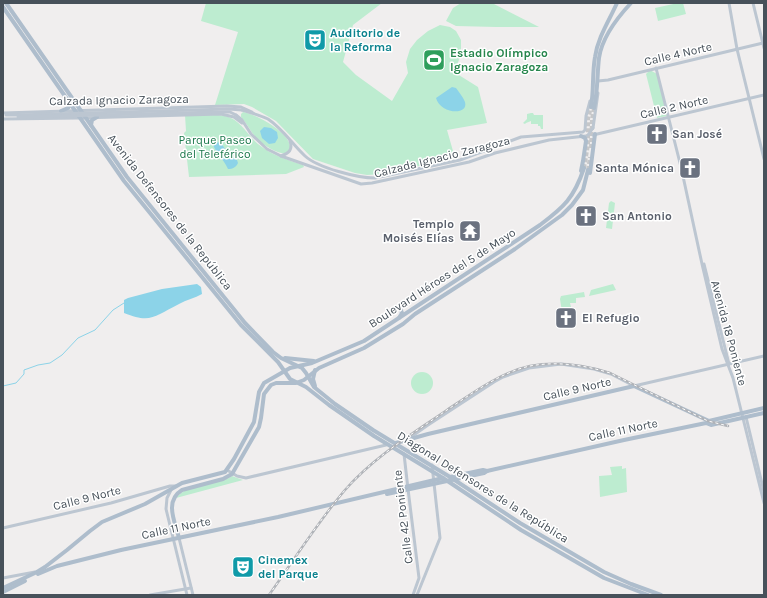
<svg xmlns="http://www.w3.org/2000/svg" width="767" height="598" font-family="Karla,sans-serif">
<style>
.green{fill:#bdecd0}
.water{fill:#8cd3e8}
.lines{fill:none;stroke-linecap:round;stroke-linejoin:round}
.stream{stroke:#8cd3e8;stroke-width:1}
.primary-tunnel{stroke:#c6c7c9;stroke-width:4;stroke-dasharray:4 2;stroke-linecap:butt}
.secondary{stroke:#bcc6d1;stroke-width:3}
.primary{stroke:#aebdcc;stroke-width:4}
.rail-casing{stroke:#b0b3b8;stroke-width:2.5}
.rail{stroke:#fff;stroke-width:1;stroke-dasharray:3;stroke-linecap:butt}
.secondary-bridge{stroke:#bcc6d1;stroke-width:3}
.labels{text-anchor:middle;stroke-width:3;stroke-linejoin:round;paint-order:stroke}
.culture-label{font-size:12px;font-weight:bold;fill:#0d838f;stroke:#fff;text-anchor:start}
.leisure-label{font-size:12px;font-weight:bold;fill:#27864d;stroke:#fff;text-anchor:start}
.street-label{font-size:12px;fill:#47515a;stroke:#fff}
.worship-label{font-size:12px;font-weight:bold;fill:#5b616d;stroke:#fff;text-anchor:start}
.park-label{font-size:12px;fill:#1b784b;stroke:#fff}
</style>
<rect width="100%" height="100%" fill="#f0eeee"/>
<!-- green -->
<g class="green">
<path d="M206,3H382L353,25L343,62L356,75L392,101L408,73L406,62L410,49L417,40L428,31L440,25L450,27L456,31L461,40V55L454,72L478,87L487,123L447,130L455,158L384,174L367,175L355,173L313,159L276,121L252,107L244,104L215,105L238,32L201,21Z"/>
<path d="M461,3H492L539,27H496L456,26L446,21L453,8Z"/>
<path d="M678,3H683L686,14L658,21L655,8Z"/>
<path d="M650,70L657,74L667,116L657,118L646,74Z"/>
<path d="M243,112C255,114 290,132 290,147C289,163 262,144 257,139C251,132 247,124 241,117V114Z"/>
<path d="M531,113H533L534,115H543V129H541L540,126H538V124H531V121L526,123L525,124L523,123L527,119V114Z"/>
<path d="M185,115C197,115 220,113 231,118C242,123 249,137 258,144C271,155 288,160 303,165L304,167L286,174L189,177L184,133L186,131Z"/>
<path d="M611,201L615,203L612,229L606,228L609,203Z"/>
<path d="M613,284L616,290L589,296L591,290Z"/>
<path d="M584,292L585,297L576,298V303H570L572,311L562,312L560,299L561,296Z"/>
<circle cx="422" cy="383" r="11"/>
<path d="M622,466V469L626,468L627,492L600,497L599,476L612,475L610,467Z"/>
<path d="M232,476L243,480L176,498C189,482 215,487 232,476Z"/>
</g>
<!-- water -->
<g class="water">
<path d="M452,87L456,88C459,92 463,97 465,102C469,116 440,114 436,98Z"/>
<path d="M264,127L271,128L277,132L278,138L275,143L269,144L262,138L260,131Z"/>
<path d="M212,141L221,143L230,156L237,160L238,163C236,167 233,169 228,169C224,159 214,152 212,141Z"/>
<path d="M197,284L201,287L202,294C195,298 186,300 179,304C155,316 151,324 124,313V300L128,298L162,289Z"/>
</g>
<g class="lines">
<!-- stream -->
<path class="stream" d="M3,386L16,383L24,374V370L38,365L50,363L62,355L78,338L95,330L113,310L124,303"/>
<!-- primary-tunnel -->
<g class="primary-tunnel">
<path d="M591,148L592,119L594,108"/>
<path d="M584,168L588,145V119L591,107"/>
<path d="M588,170L590,157"/>
</g>
<!-- secondary -->
<g class="secondary">
<path d="M729,3L737,49L764,159"/>
<path d="M753,3L764,48"/>
<path d="M656,68L681,167L702,264L722,349L733,378L764,503"/>
<path d="M598,81L608,80L763,43"/>
<path d="M242,110C251,113 260,115 268,119C283,129 292,144 305,156C318,168 358,178 375,178L460,160L521,137L583,132L585,130L586,116L590,101"/>
<path d="M3,113L227,106L241,107L252,112"/>
<path d="M6,115H18"/>
<path d="M236,115L242,120L251,134L267,149L281,156L361,184L372,183L469,162L495,153L549,140L586,136"/>
<path d="M3,119L80,118L221,114L234,117L242,123"/>
<path d="M593,128L598,93"/>
<path d="M593,135L764,95"/>
<path d="M281,156C289,153 293,150 290,141"/>
<path d="M704,264L729,364"/>
<path d="M746,417L764,492"/>
<path d="M408,439L428,425L494,382L503,377L529,368L561,364L594,369L611,374L634,386L764,356"/>
<path d="M404,454L408,489L419,578L413,595"/>
<path d="M227,470L237,476L246,478L386,445"/>
<path d="M171,490L167,498L166,509L187,595"/>
<path d="M3,528L111,503L170,486H176"/>
<path d="M179,538L193,595"/>
<path d="M3,578L35,572"/>
<path d="M150,595L191,588"/>
<path d="M417,595L440,538L432,465"/>
</g>
<!-- primary -->
<g class="primary">
<path d="M6,3L127,177L245,323L273,352L281,358L302,368L306,373L314,387L335,404L373,430L450,477L520,523L604,572L631,584L661,595"/>
<path d="M3,7L124,181L241,325L278,362L290,379L306,387L329,405L374,436L443,478L521,530L604,578L648,595"/>
<path d="M591,107C594,90 592,74 595,57C598,37 609,21 617,3"/>
<path d="M594,108C598,91 597,75 599,58C602,37 617,18 631,3"/>
<path d="M61,111L68,108L69,106V101"/>
<path d="M91,125L92,120L97,117"/>
<path d="M581,171L583,161L586,141L585,138L581,136"/>
<path d="M590,173L595,134"/>
<path d="M399,318L402,313L400,308"/>
<path d="M285,358L314,361"/>
<path d="M315,370L313,379L315,386"/>
<path d="M396,443L428,434L634,386L709,421L764,408"/>
<path d="M450,477L483,470L487,471"/>
<path d="M387,494L484,473L487,471L624,440L706,423L711,425L764,413"/>
<path d="M179,538C175,522 164,501 182,490L223,479L232,474L259,427L261,418L264,394L271,385L276,383H296L304,380L319,368L364,348L403,324L415,314L515,249L562,215L572,205L583,190L588,170"/>
<path d="M38,574L57,566L121,550L278,517L443,478"/>
<path d="M3,588L37,572L45,567L67,550L90,531L102,522L145,504L182,483L225,472L234,459L254,422L259,392L264,383L290,368L312,363L364,341L540,225C564,207 574,198 584,168"/>
<path d="M3,592L25,581"/>
</g>
<!-- rail casing -->
<g class="rail-casing">
<path id="rail" d="M269,595C294,560 317,523 345,490C374,457 412,434 447,410C471,394 501,372 530,366C557,361 584,365 610,373L708,421L728,426"/>
</g>
<!-- rail -->
<use href="#rail" class="rail"/>
<!-- secondary-bridge -->
<g class="secondary-bridge">
<path d="M18,115L229,109L242,110"/>
<path d="M18,117L219,112H230L236,115"/>
<path d="M588,135L593,128"/>
</g>
</g>
<!-- icons -->
<defs>
<g id="theatre-square" transform="scale(1.15)"><rect x="-9" y="-9" width="18" height="18" rx="4" fill="#0f9aa8" stroke="#fff"/><path d="M-5-5.5Q0-4 5-5.5V0Q5 5 0 6Q-5 5-5 0ZM-3.3-2.5H-1v1.5H-3.3ZM1-2.5H3.3v1.5H1ZM-2.8 1Q0 5.5 2.8 1Z" fill="#fff"/></g>
<g id="stadium-square" transform="scale(1.15)"><rect x="-9" y="-9" width="18" height="18" rx="4" fill="#2e9e5b" stroke="#fff"/><path d="M0-5a6.5 5 0 1 0 0 10a6.5 5 0 1 0 0-10ZM-3.5-1.8h7v3.6h-7Z" fill="#fff"/></g>
<g id="church-square" transform="scale(1.15)"><rect x="-9" y="-9" width="18" height="18" rx="4" fill="#6b7280" stroke="#fff"/><path d="M-1.2-6h2.4v3.5h3.3v2.4h-3.3V6h-2.4V-.1h-3.3v-2.4h3.3Z" fill="#fff"/></g>
<g id="temple-square" transform="scale(1.15)"><rect x="-9" y="-9" width="18" height="18" rx="4" fill="#6b7280" stroke="#fff"/><path d="M0-6L5-2H3V0L6.5 2.5H4V6H1.5V3h-3V6H-4V2.5H-6.5L-3 0V-2H-5Z" fill="#fff"/></g>
</defs>
<g fill-rule="evenodd">
<use href="#theatre-square" x="315" y="40"/>
<use href="#stadium-square" x="434" y="60"/>
<use href="#church-square" x="657" y="134"/>
<use href="#church-square" x="690" y="168"/>
<use href="#church-square" x="586" y="216"/>
<use href="#temple-square" x="470" y="231"/>
<use href="#church-square" x="566" y="318"/>
<use href="#theatre-square" x="243" y="567"/>
</g>
<g class="labels">
<!-- culture labels -->
<g class="culture-label">
<text x="330" y="37">Auditorio de<tspan x="330" dy="14">la Reforma</tspan></text>
<text x="258" y="564">Cinemex<tspan x="258" dy="14">del Parque</tspan></text>
</g>
<!-- leisure labels -->
<g class="leisure-label">
<text x="450" y="57">Estadio Olímpico<tspan x="450" dy="14">Ignacio Zaragoza</tspan></text>
</g>
<!-- street labels -->
<g class="street-label">
<text transform="translate(678 54) rotate(-13)" y="4">Calle 4 Norte</text>
<text transform="translate(119 100) rotate(-1)" y="4">Calzada Ignacio Zaragoza</text>
<text transform="translate(674 107) rotate(-13)" y="4">Calle 2 Norte</text>
<text transform="translate(442 157) rotate(-14)" y="4">Calzada Ignacio Zaragoza</text>
<text transform="translate(170 212) rotate(52)" y="4">Avenida Defensores de la República</text>
<text transform="translate(442 278) rotate(-33)" y="4">Boulevard Héroes del 5 de Mayo</text>
<text transform="translate(729 333) rotate(75)" y="4">Avenida 18 Poniente</text>
<text transform="translate(577 389) rotate(-13)" y="4">Calle 9 Norte</text>
<text transform="translate(623 430) rotate(-12)" y="4">Calle 11 Norte</text>
<text transform="translate(483 487) rotate(32)" y="4">Diagonal Defensores de la República</text>
<text transform="translate(87 498) rotate(-14)" y="4">Calle 9 Norte</text>
<text transform="translate(403 517) rotate(-97)" y="4">Calle 42 Poniente</text>
<text transform="translate(176 528) rotate(-12)" y="4">Calle 11 Norte</text>
</g>
<!-- worship labels -->
<g class="worship-label">
<text x="672" y="138">San José</text>
<text x="674" y="172" text-anchor="end">Santa Mónica</text>
<text x="602" y="220">San Antonio</text>
<text x="454" y="228" text-anchor="end">Templo<tspan x="454" dy="14">Moisés Elías</tspan></text>
<text x="582" y="322">El Refugio</text>
</g>
<!-- park labels -->
<g class="park-label">
<text x="215" y="144">Parque Paseo<tspan x="215" dy="14">del Teleférico</tspan></text>
</g>
</g>
<!-- border -->
<rect width="767" height="598" fill="none" stroke="#47515a" stroke-width="8"/>
</svg>
